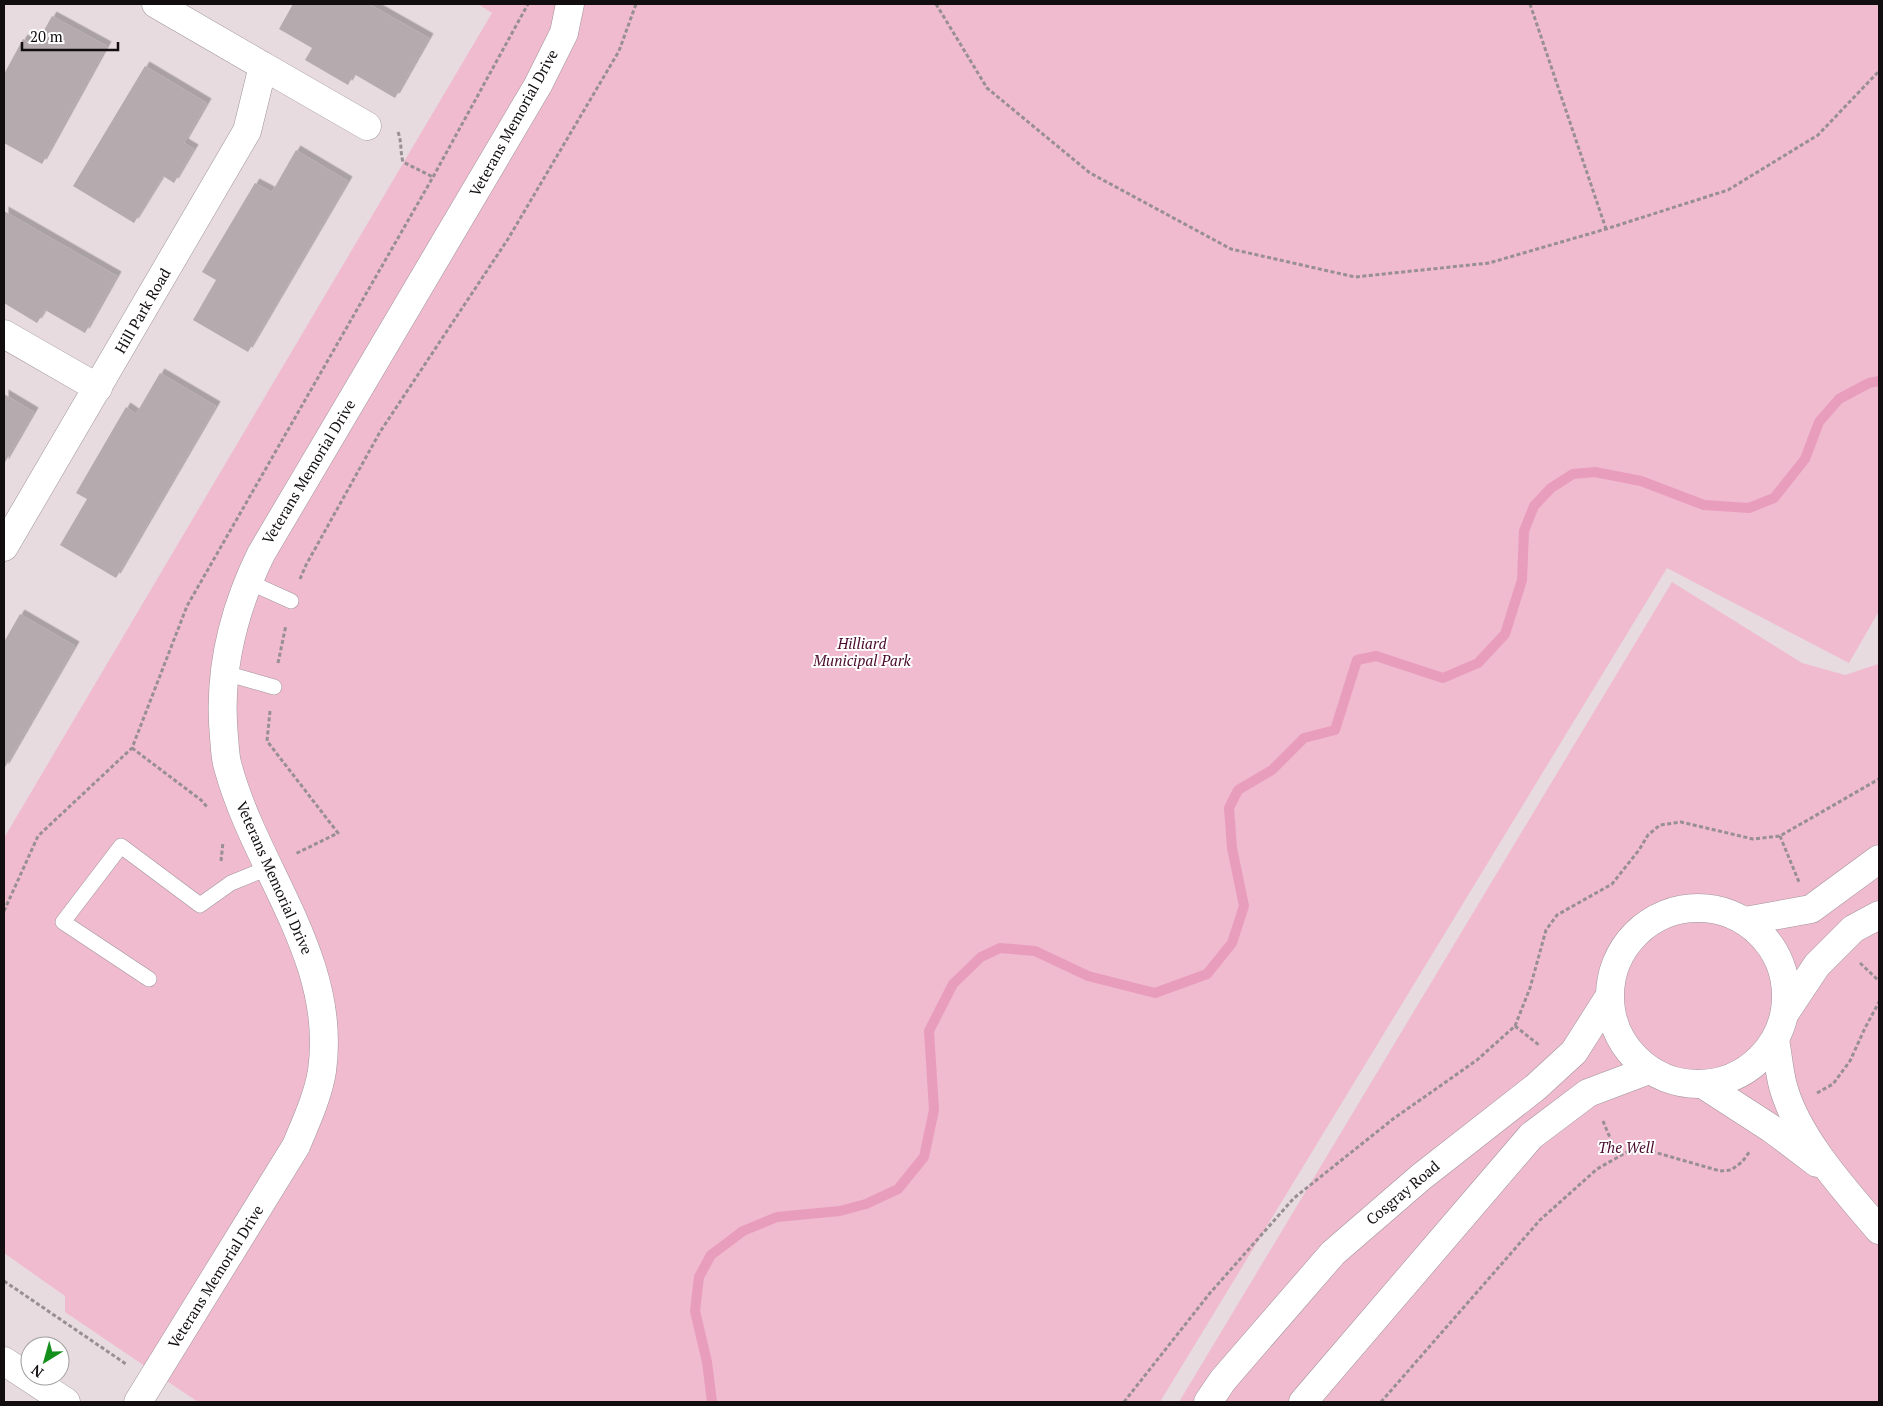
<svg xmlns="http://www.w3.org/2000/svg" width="1883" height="1406" font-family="'PT Serif',serif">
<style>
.green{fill:#f0bacf}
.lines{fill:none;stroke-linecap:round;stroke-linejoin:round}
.stream{stroke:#e89dbc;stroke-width:10}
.building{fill:#b5aaae;filter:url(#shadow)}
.lane-casing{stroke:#a09599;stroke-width:16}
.street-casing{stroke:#a09599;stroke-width:29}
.secondary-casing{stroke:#a09599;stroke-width:29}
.path{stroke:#988f92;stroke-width:3;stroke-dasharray:4 2.5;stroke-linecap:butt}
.lane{stroke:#fff;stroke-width:15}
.street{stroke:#fff;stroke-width:28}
.secondary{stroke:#fff;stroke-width:28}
.labels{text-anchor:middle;stroke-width:4;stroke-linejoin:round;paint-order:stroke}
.street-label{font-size:15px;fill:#120e10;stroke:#fff}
.park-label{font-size:15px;font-style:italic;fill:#4b0a2d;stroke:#fff}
</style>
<defs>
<filter id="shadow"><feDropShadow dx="4.5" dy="-4.5" stdDeviation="0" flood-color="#0004"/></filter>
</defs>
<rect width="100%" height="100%" fill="#e7dbdf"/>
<!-- green -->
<g class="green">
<path d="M478,4H1879V611L1849,663L1667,568L1160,1402H198L65,1312V1296L4,1253V838L492,13Z"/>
<path d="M1672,582L1802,663L1845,675L1878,664L1879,661V1402H1179Z"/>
</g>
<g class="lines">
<!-- stream -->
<path class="stream" d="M712,1402L707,1362L695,1311L699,1277L711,1255L743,1231L777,1217L840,1211L866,1204L898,1189L924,1157L934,1110L929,1031L953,984L981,957L1000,948L1035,951L1088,976L1155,993L1207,974L1232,943L1244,906L1232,848L1229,808L1238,790L1272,770L1304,738L1335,730L1357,660L1376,656L1443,678L1478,663L1505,634L1522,580L1524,531L1534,506L1551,488L1573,474L1595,472L1641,481L1704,505L1749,508L1774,498L1805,459L1819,422L1839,399L1869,383L1879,381"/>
</g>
<!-- building -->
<g class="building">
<path d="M293,4H369L429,38L395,98L354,74L348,85L305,60L312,48L279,29Z"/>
<path d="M52,16L107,46L42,164L4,143V74L23,39L36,45Z"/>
<path d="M145,66L207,103L184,143L194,149L174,183L163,176L134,223L73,186Z"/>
<path d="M296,150L348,181L248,352L193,320L216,280L202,272L255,183L272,192Z"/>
<path d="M4,211L117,276L85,333L45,310L37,323L4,303Z"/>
<path d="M160,373L216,406L116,578L60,545L87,499L76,493L126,407L136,414Z"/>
<path d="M4,394L34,412L4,464Z"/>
<path d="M20,614L75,646L4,769V642Z"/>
</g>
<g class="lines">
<!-- lane casing -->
<g class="lane-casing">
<g id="lane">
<path d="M247,581L291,601"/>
<path d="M225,673L274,687"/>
<path d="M149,979L63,922L121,846L200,905L231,883L268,868"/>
</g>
</g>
<!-- street casing -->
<g class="street-casing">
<g id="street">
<path d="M263,66L367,126"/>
<path d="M4,334L98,388"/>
<path d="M4,547L247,131L263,66L156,4"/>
<path d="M1775,1040C1778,1055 1779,1071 1783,1086C1797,1138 1845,1190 1879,1230"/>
<path d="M1704,1085L1772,1129L1817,1163"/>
<path d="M138,1402L296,1146C306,1122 318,1096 322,1071C338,959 256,870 228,767C225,758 225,747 224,737C218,674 233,611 261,554L538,85L564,33L570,4"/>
</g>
</g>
<!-- secondary casing -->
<g class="secondary-casing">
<g id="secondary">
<circle cx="1698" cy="996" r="88"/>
<path d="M1745,921L1811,909L1879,859"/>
<path d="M1785,1013L1817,965L1853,929L1879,915"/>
<path d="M4,1361L66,1402"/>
<path d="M1208,1402L1223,1380L1333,1253L1421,1177L1536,1087L1574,1052L1609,997"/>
<path d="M1303,1402L1531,1136L1588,1093L1649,1070"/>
</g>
</g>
<!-- path -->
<g class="path">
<path d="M936,4L987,88L1090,173L1231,249L1355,277L1489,263L1606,229L1728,190L1818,135L1879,71"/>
<path d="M1530,4L1606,229"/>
<path d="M398,132C402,142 400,152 403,162L433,177"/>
<path d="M300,579L306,565L380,432L508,239L619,51L636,4"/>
<path d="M278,663L286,625"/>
<path d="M270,711L267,741L338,833L295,854"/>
<path d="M132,748L201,800L208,808"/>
<path d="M1780,836L1799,882"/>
<path d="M221,861L223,842"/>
<path d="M4,911L38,836L132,748L187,606L433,177L528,4"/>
<path d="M1860,963L1879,981"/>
<path d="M1515,1026L1539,1045"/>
<path d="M1817,1093L1833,1084L1850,1061L1865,1028L1879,1002"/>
<path d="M1603,1121L1618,1157"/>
<path d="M4,1281L126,1364"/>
<path d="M1124,1402L1210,1293L1294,1198L1393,1119L1477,1060L1515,1026L1530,988L1546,930L1557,915L1612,884L1639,850L1648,835L1660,825L1681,822L1753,839L1780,836L1879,779"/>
<path d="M1381,1402L1540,1220L1597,1169L1627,1152H1654L1720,1171L1731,1170L1742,1162L1750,1151"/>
</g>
<!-- lane -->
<use href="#lane" class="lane"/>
<!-- street -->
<use href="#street" class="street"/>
<!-- secondary -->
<use href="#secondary" class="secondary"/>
</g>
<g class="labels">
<!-- street labels -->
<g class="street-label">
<text transform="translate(514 123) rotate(-61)" y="5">Veterans Memorial Drive</text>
<text transform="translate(143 311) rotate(-60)" y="5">Hill Park Road</text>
<text transform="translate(309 472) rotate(-59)" y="5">Veterans Memorial Drive</text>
<text transform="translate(274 878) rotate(66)" y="5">Veterans Memorial Drive</text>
<text transform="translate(1403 1193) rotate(-40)" y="5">Cosgray Road</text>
<text transform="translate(216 1277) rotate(-58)" y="5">Veterans Memorial Drive</text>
</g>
<!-- park labels -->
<g class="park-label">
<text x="862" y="649">Hilliard<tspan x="862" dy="17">Municipal Park</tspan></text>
<text x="1626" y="1153">The Well</text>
</g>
</g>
<!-- border -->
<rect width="1883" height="1406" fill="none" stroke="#120e10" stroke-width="10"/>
<!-- north arrow -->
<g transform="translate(45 1361) rotate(217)"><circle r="24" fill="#ffffff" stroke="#a09f9f"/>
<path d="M0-4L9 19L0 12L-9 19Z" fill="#158f1b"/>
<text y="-8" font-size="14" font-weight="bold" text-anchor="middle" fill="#120e10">N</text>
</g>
<!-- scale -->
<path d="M22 42v8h96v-8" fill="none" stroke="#120e10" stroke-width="2.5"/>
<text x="30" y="42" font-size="15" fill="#120e10" stroke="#ffffff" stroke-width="4" paint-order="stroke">20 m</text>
</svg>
